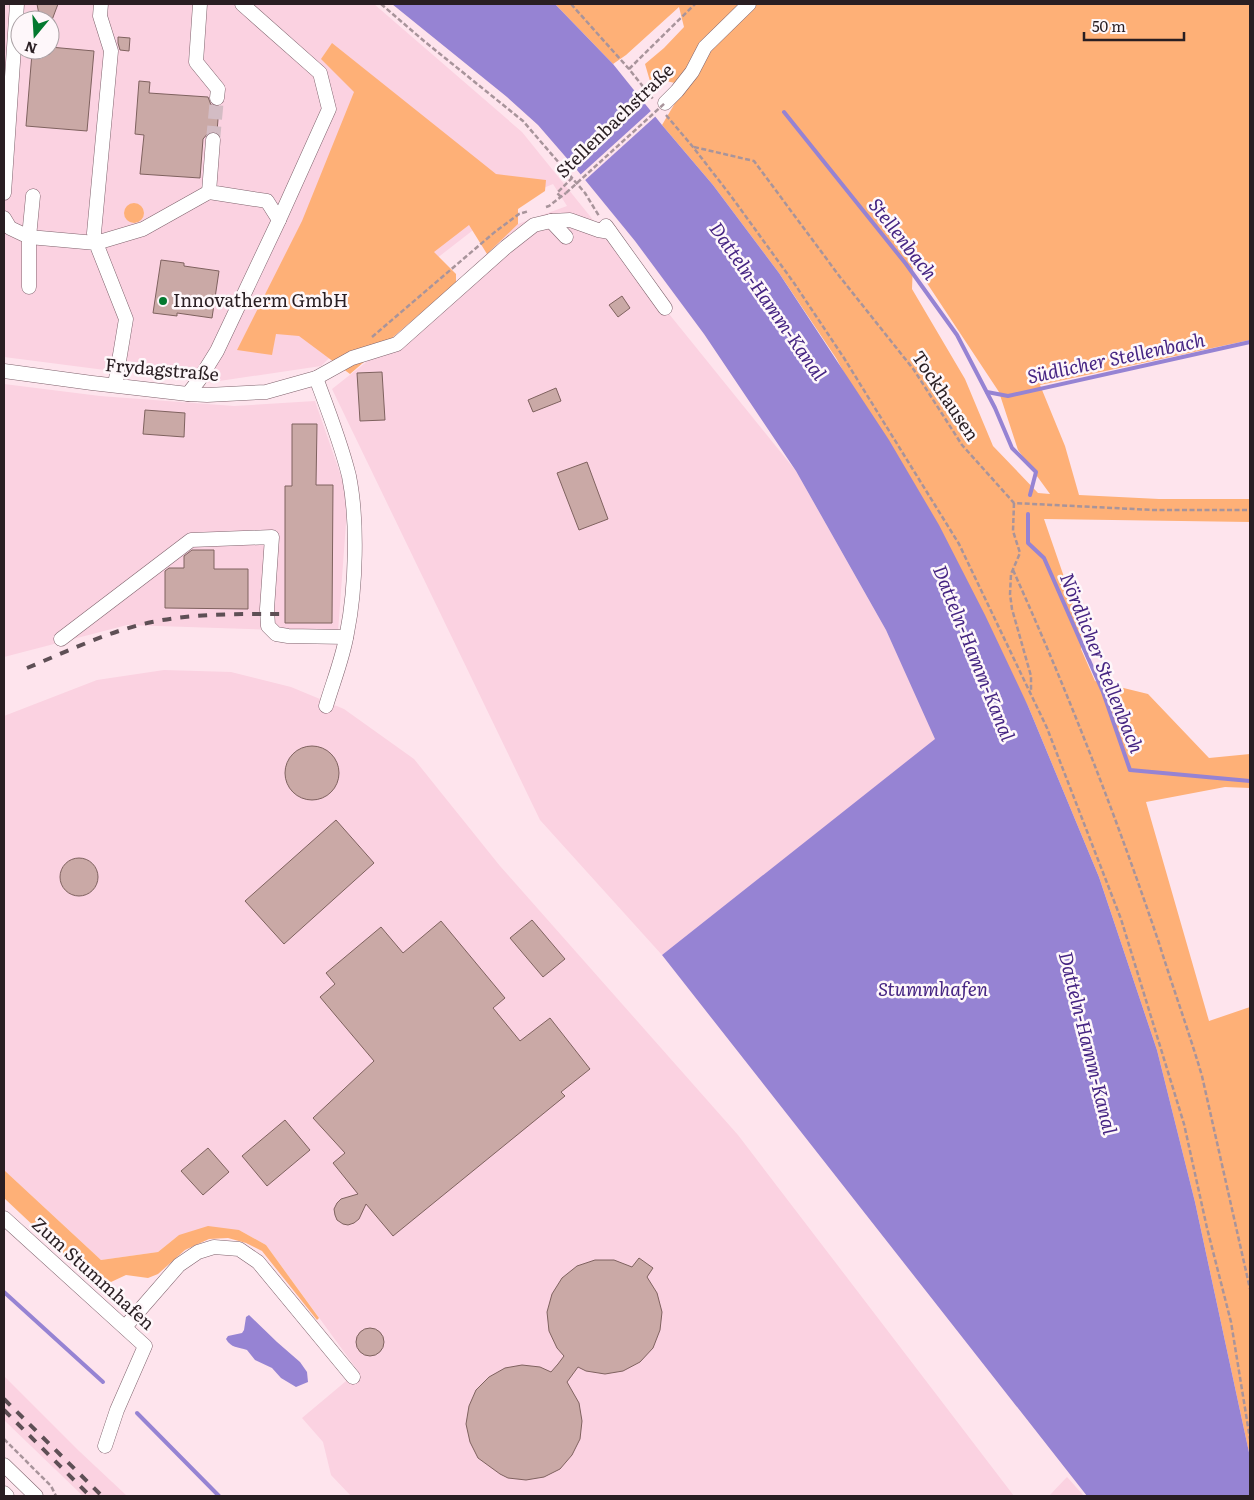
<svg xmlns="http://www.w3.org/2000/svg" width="1254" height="1500" font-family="Literata,serif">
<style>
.built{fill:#fbd2e1;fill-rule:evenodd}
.green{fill:#feb077;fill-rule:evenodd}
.water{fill:#9683d3}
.pier{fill:#fee4ed}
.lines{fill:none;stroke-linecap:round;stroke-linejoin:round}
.stream{stroke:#9683d3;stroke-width:4}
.building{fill:#caa9a6;stroke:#7f625f}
.minor-tunnel{stroke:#d3bcc4;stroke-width:14;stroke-dasharray:14 7;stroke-linecap:butt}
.minor-casing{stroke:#7f636d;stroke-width:15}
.path{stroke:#a8949b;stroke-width:2.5;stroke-dasharray:5 2.5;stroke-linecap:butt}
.minor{stroke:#fff;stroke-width:14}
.rail{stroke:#5e4f55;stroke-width:4;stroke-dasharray:9 9;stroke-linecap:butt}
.path-bridge{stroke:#a8949b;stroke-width:2.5;stroke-dasharray:5 2.5;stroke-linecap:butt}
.poi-dot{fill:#03792f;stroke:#fef7fa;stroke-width:2}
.labels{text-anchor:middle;stroke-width:5;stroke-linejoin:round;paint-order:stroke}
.street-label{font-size:18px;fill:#291e22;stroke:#fef7fa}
.poi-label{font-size:18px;fill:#291e22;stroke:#fef7fa;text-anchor:start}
.water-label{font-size:19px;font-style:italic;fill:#462583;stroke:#fef7fa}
</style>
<rect width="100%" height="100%" fill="#fee4ed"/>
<!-- built -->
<g class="built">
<path d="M4,4H374L522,132L796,471L886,630L936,739L662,955L540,820L332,389L412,326L518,224L567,206L553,184L508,203L414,276L321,366L206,383L4,357ZM20,20H50V50H20Z"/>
<path d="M4,384L100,396L234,406L315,401L348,496L338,632L127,625L4,657Z"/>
<path d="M164,670L231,672L291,687L344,709L414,759L500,866L738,1135L1014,1496H351L331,1475L323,1442L302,1418L358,1371L266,1245L239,1230L179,1235L158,1252L101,1260L4,1170V716L97,680Z"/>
<path d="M4,1376L79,1451L127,1496H83L4,1420Z"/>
<path d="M1067,1477L1084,1496H1049Z"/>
</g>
<!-- green -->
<g class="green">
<path d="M555,4H1250V340L1040,385L1065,446L1079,495L1159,499H1250V522L1044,519L1083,632L1081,649L1095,681L1148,694L1209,758L1250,754V788L1225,787L1146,802L1209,1021L1250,1007V1457L1195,1202L1157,1050L1099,877L1028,706L836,358L779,273L713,185L662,125L678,98L675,83L666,81L652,88L645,64L664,48L684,27L679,7L626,55L613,64ZM913,262L999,392L1018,450L1050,494L1038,493L993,446L965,379L912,289Z"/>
<path d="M332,43L496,174L546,180L545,191L518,209V224L487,254L469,225L434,252L456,274V283L350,374L299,336L276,334L272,355L237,350L302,221L354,92L321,59Z"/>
<circle cx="134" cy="213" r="10"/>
<path d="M4,1170L101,1260L158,1252L179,1235L208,1226L239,1230L266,1245L319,1318L317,1320L262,1251L246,1243L228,1238L209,1239L185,1250L158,1274L148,1278L126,1275L111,1282L87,1276L4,1198Z"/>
</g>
<!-- water -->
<g class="water">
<path d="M392,4H555L613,64L662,125L713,185L779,273L889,440L939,525L985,615L1028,706L1099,877L1157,1050L1195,1202L1250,1457V1496H1087L662,955L935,739L886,630L796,471L704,334L635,241L577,170L538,125L507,97Z"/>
<path d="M249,1315L277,1342L300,1362L307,1372L308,1382L296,1387L281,1378L272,1368L255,1360L247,1350C238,1347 231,1348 226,1339L228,1336L242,1333L244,1330L246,1317Z"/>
</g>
<!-- pier -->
<path class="pier" d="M653,109L657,115L583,182L579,176Z"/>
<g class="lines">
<!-- stream -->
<g class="stream">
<path d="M784,112L906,264L957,335L995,408L1012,448L1036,472L1030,495"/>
<path d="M987,392L1008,396L1250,342"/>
<path d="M1028,514V543L1044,558L1103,692L1130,770L1250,781"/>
<path d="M4,1292L103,1382"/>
<path d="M137,1413L219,1496"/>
</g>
</g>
<!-- building -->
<g class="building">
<path d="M37,4H58L52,20H40Z"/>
<path d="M118,37L130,38L129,51L120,50L118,43Z"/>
<path d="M50,47L94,51L87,131L26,126L32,53L50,54Z"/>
<path d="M139,81L150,82L149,93L208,97L211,105L219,106L217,132L213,131L209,132L203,139L200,178L140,174L144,135L135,134Z"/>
<path d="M161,260L184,263V266L219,271L212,318L177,313V316L153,313Z"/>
<path d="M622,296L630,308L618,317L609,305Z"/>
<path d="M382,372L385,420L360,421L357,373Z"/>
<path d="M556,388L561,401L533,412L528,400Z"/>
<path d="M145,410L185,413L184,437L143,434Z"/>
<path d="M292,424H317L316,485H333L332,623H285V486H292Z"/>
<path d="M587,462L608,519L579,530L557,473Z"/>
<path d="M192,550H214V569H248V609L165,608V571L169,568H184V556Z"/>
<circle cx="312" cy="773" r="27"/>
<path d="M336,820L374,863L284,944L245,901Z"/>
<circle cx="79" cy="877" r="19"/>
<path d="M532,920L565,959L543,977L510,938Z"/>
<path d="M441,921L505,998L493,1008L520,1041L550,1018L590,1069L561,1092L565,1096L393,1236L366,1204L359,1219L354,1223L348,1225L343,1224L337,1220L335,1215L334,1209L337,1203L341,1199L358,1194L333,1163L345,1153L313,1118L374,1061L320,997L335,984L326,973L381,927L403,953Z"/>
<path d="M285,1120L310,1150L267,1186L242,1156Z"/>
<path d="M208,1148L229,1172L203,1195L181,1171Z"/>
<path d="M639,1258L653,1268L647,1277L657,1293L662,1312L660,1330L653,1348L640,1362L623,1371L605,1374L586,1371L578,1367L567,1382L579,1403L582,1421L580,1439L572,1455L560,1469L544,1477L526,1480L508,1478L500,1474L478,1458L470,1442L466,1424L469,1406L476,1390L489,1377L505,1368L522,1365L540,1367L551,1372L558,1364L564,1356L557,1348L549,1331L547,1312L552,1294L562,1278L577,1266L595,1260H614L632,1267Z"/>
<circle cx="370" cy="1342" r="14"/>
</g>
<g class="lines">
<!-- minor-tunnel -->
<path class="minor-tunnel" d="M213,140L217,98"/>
<!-- minor casing -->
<g class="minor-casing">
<g id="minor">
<path d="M101,4L100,16L111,51L94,233L96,243L143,229L209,192"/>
<path d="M200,4L196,62L218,89L217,98"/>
<path d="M242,4L320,73L329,109L279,220"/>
<path d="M665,103L677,91L692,72L705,47L749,4"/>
<path d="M4,193L17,4"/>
<path d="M33,196L29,237L96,243L126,319L115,385"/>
<path d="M4,218L10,228L29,237V287"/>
<path d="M551,221L566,237"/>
<path d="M606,226L665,308"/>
<path d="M4,371L92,383L188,394L207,395L266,392L316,378L352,358L397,344L506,247L534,225L551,221L570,220L598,230L610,232"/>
<path d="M316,378C328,410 341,443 349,476C358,521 356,588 347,633C343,658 333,682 326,706"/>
<path d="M188,394L199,380L217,351L279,220L267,201L209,192L213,140"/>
<path d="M61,639L191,540L272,537L267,609L268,626L276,634L288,636L346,637"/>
<path d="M4,1218L145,1346L117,1410L105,1446"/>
<path d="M125,1327L179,1265L198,1252L214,1247L239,1249L258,1262L353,1377"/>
<path d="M4,1465L36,1496"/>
<path d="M4,1493L7,1496"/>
</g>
</g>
<!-- path -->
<g class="path">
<path d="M381,4L424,41L523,121L585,193L599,216"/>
<path d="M571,4L629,69L653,99"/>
<path d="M629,69L695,4"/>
<path d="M666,115L693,147L731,196L794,283L844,358L959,544L1047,728L1121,919L1184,1124L1207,1228L1231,1322L1250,1439"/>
<path d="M694,147L754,161L840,277L914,370L962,445L1014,503L1153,510H1250"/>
<path d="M561,197L557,193L572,178"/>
<path d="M546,207L549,206L566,193"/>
<path d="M372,337L496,231L519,214L529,211"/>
<path d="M1014,503L1013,531L1020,553L1011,574L1010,594L1012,609L1031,676V692"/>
<path d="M1013,570C1068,692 1116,816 1159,943C1173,988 1189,1032 1202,1076L1250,1289"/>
<path d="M4,1439L51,1486L56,1496"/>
</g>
<!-- minor -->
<use href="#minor" class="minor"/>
<!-- rail -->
<g class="rail">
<path d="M27,668C68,651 109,631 152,622C196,613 241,614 285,614"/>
<path d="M4,1399L102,1496"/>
<path d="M4,1410L90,1496"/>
</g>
<!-- path-bridge -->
<path class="path-bridge" d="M566,193L665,103"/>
</g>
<!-- markers -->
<circle class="poi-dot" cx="163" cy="301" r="5"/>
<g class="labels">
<!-- street labels -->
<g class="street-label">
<text transform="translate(615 121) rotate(-44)" y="6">Stellenbachstraße</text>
<text transform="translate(162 370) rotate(5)" y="6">Frydagstraße</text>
<text transform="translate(945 396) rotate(56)" y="6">Tockhausen</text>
<text transform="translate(93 1274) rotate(42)" y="6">Zum Stummhafen</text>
</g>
<!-- poi labels -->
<g class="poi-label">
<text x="173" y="307">Innovatherm GmbH</text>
</g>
<!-- water labels -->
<g class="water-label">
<text transform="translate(903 239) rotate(52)" y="7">Stellenbach</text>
<text transform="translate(768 301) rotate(55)" y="7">Datteln-Hamm-Kanal</text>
<text transform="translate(1116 358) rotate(-12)" y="7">Südlicher Stellenbach</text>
<text transform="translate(974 653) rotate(68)" y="7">Datteln-Hamm-Kanal</text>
<text transform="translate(1102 663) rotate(68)" y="7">Nördlicher Stellenbach</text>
<text x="933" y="996">Stummhafen</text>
<text transform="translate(1088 1043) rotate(76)" y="7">Datteln-Hamm-Kanal</text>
</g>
</g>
<!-- border -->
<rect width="1254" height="1500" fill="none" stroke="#291e22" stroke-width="10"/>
<!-- north arrow -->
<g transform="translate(35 35) rotate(198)"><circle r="24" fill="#fef7fa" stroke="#a9a0a4"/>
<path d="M0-4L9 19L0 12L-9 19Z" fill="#03792f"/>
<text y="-8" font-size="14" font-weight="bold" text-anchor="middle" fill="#291e22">N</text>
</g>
<!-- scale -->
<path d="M1084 32v8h100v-8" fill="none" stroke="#291e22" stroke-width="2.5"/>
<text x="1092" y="32" font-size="15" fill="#291e22" stroke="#fef7fa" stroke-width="4" paint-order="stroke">50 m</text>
</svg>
